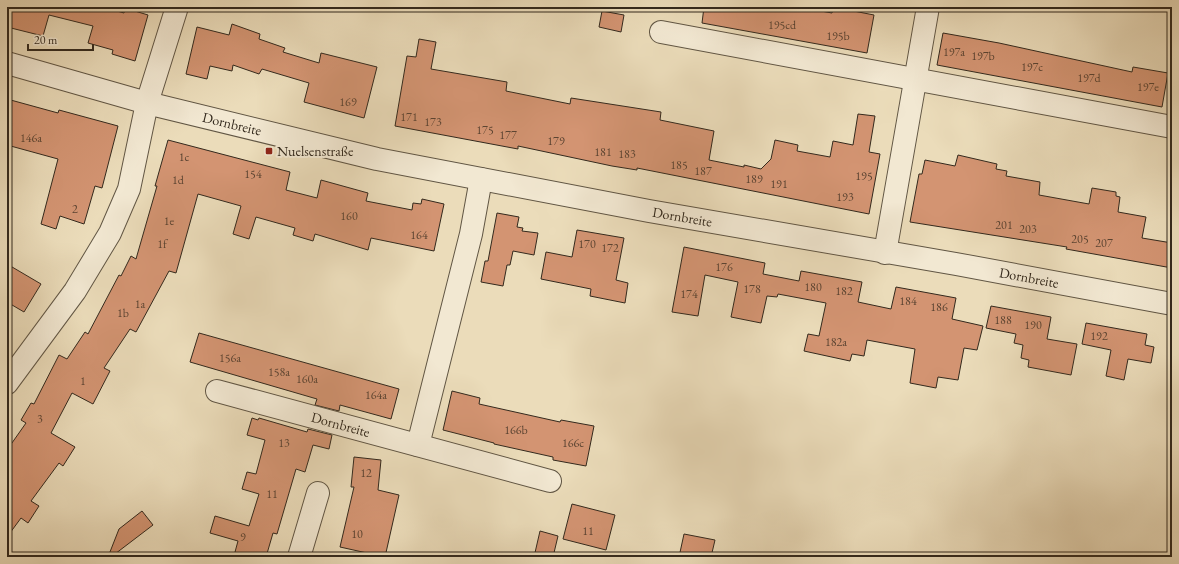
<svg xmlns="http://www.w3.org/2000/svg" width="1179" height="564" font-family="'EB Garamond',serif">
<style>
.building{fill:#d39472;stroke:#33291d}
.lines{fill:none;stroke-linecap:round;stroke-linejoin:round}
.street-casing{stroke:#615644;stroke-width:24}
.street{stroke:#f2e8d2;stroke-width:22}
.poi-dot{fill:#8f2418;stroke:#f2e8d2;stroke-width:1.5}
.labels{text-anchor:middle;stroke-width:4;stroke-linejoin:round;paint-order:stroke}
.number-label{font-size:12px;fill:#5b4432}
.street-label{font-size:14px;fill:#33291d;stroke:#f2e8d2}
.poi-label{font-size:14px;fill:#33291d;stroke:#f2e8d2;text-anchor:start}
</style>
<rect width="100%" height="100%" fill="#ebdcba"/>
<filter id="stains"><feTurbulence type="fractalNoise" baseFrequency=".005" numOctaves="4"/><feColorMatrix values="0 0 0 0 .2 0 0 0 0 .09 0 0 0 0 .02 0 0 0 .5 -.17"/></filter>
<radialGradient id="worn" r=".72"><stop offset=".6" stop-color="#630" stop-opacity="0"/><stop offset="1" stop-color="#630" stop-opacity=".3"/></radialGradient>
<!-- building -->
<g class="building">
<path d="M7,7H103L124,13L125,8L148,15L135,61L112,54L113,50L88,43L93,26L49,15L43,36L7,27Z"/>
<path d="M704,7H799L832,13L833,7L874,15L867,53L702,23Z"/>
<path d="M602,11L624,15L621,32L599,27Z"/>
<path d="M232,24L260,34L259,39L285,48L283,52L319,63L321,53L377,67L364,118L304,102L309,83L262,69L259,74L233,65L232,71L210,66L207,79L186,74L197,27L229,35Z"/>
<path d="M943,33L999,43L1132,72L1133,67L1168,73L1162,107L937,65Z"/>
<path d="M419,39L436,42L431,69L507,82L506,91L570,104L571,98L661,112L660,120L714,131L709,160L744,167V165L761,169L771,159L775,140L798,145L797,151L830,157L833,141L853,145L858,114L875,116L869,152L880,154L869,214L637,168V170L612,166L518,146V149L395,126L407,56L416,57Z"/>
<path d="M7,99L58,113L59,110L118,126L102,188L95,186L84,224L60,216L56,229L41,224L58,159L7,145Z"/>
<path d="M168,140L290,172L286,190L317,198L321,180L368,193L366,201L412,210L413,203L421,204L422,199L444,204L434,251L371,238L368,250L315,234L313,241L293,235L295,228L256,217L249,239L233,234L241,206L198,194L176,273L169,271L136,332L130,329L104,368L110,371L93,404L72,393L51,433L75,447L63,466L59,463L31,501L39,506L28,523L21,518L7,537V450L26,423L21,420L31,403L34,404L59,355L67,359L85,332L88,334L119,275L121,276L131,256L136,259L157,186H155Z"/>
<path d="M958,155L997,164L996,169L1007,171L1006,176L1040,182L1039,195L1089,204L1092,188L1116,192V196L1120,197L1118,212L1146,217L1142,238L1172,243V268L1066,249L1067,247L910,222L919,174H922L925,160L955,166Z"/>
<path d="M497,213L519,217L517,227L523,228L522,231L538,233L534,255L513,251L510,265H507L503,286L481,282L485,261H488Z"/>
<path d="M577,230L624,238L616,280L628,283L625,303L590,296L591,289L541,279L546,252L572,257Z"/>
<path d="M684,247L765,263L763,274L799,281L801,271L862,282L858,302L891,309L896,287L956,298L952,319L983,326L977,350L964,348L958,380L938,377L936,388L910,383L915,349L867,340L864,356L852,354L850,361L804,351L808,334L819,336L826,303L778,294L777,297L767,296L761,323L731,317L738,282L705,275L698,316L672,312Z"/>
<path d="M7,264L41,284L24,312L7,302Z"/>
<path d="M991,306L1051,317L1047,339L1077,344L1071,375L1028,367L1029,360L1021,358L1023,345L1014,343L1016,334L986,328Z"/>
<path d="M1086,323L1147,334L1145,345L1154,347L1151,363L1128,359L1124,380L1106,376L1111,350L1082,344Z"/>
<path d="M199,333L399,389L391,419L340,405L339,411L315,405L317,399L190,362Z"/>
<path d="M452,391L480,398L479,404L560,422L561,420L594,426L586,466L553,460V457L494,444V443L443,430Z"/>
<path d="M252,418L258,420L259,418L307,432L308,429L332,435L329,449L313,445L305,472L296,469L277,534L273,533L266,557H251L235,552L238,541L210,533L215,516L249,526L259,494L242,489L247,472L256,474L265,440L247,435Z"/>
<path d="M354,457L381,460L378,490L399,495L385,557L340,547L354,487H351Z"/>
<path d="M572,504L615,515L606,550L563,539Z"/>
<path d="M142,511L153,525L111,557H108L119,529Z"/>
<path d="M540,531L558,536L553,557H534Z"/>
<path d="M684,534L715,540L711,557H679Z"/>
</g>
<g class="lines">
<!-- street casing -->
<g class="street-casing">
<g id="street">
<path d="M661,32L1172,127"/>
<path id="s1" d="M7,63L147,103L377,159L649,211L956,264L1172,304"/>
<path d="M885,253L928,7"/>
<path d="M7,383L75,291L110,233L129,189L147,103L177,7"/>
<path id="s2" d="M217,391L550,481"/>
<path d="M418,445L471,234L481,179"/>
<path d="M299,557L318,493"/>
</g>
</g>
<!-- street -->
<use href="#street" class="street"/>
</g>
<!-- markers -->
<rect class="poi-dot" x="265" y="147" width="8" height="8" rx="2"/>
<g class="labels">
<!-- number labels -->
<g class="number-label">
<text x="782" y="29">195cd</text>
<text x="838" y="40">195b</text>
<text x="954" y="56">197a</text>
<text x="983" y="60">197b</text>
<text x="1032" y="71">197c</text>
<text x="1089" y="82">197d</text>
<text x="1148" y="91">197e</text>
<text x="348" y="106">169</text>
<text x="409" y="121">171</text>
<text x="433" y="126">173</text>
<text x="485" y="134">175</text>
<text x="508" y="139">177</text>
<text x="31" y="142">146a</text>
<text x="556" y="145">179</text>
<text x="603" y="156">181</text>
<text x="627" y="158">183</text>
<text x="184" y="161">1c</text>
<text x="679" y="169">185</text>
<text x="703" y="175">187</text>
<text x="253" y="178">154</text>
<text x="864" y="180">195</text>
<text x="754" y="183">189</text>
<text x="178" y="184">1d</text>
<text x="779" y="188">191</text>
<text x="845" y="201">193</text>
<text x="75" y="213">2</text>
<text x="349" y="220">160</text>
<text x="169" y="225">1e</text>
<text x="1004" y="229">201</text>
<text x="1028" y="233">203</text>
<text x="419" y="239">164</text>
<text x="1080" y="243">205</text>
<text x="1104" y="247">207</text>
<text x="162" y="248">1f</text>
<text x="587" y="248">170</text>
<text x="610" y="252">172</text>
<text x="724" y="271">176</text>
<text x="813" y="291">180</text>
<text x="752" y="293">178</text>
<text x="844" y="295">182</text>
<text x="689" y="298">174</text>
<text x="908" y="305">184</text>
<text x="140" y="308">1a</text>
<text x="939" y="311">186</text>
<text x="123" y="317">1b</text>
<text x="1003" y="324">188</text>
<text x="1033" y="329">190</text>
<text x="1099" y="340">192</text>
<text x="836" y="346">182a</text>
<text x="230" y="362">156a</text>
<text x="279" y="376">158a</text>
<text x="307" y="383">160a</text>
<text x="83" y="385">1</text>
<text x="376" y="399">164a</text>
<text x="40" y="423">3</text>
<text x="516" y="434">166b</text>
<text x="284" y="447">13</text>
<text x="573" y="447">166c</text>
<text x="366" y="477">12</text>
<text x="272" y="498">11</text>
<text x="588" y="535">11</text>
<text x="357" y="538">10</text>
<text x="243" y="541">9</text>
</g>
<!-- street labels -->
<g class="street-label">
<text dy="5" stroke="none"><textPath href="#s1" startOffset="233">Dornbreite</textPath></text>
<text dy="5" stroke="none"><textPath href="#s1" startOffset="693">Dornbreite</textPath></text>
<text dy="5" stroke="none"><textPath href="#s1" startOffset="1045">Dornbreite</textPath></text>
<text dy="5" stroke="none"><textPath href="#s2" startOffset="128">Dornbreite</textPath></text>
</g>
<!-- poi labels -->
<g class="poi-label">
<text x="277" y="156">Nuelsenstraße</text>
</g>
</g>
<!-- margin -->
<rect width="1179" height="564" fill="none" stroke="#ebdcba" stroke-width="24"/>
<rect x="8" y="8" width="1163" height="548" fill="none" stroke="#33291d" stroke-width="2"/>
<rect x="12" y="12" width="1155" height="540" fill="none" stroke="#33291d"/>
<!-- scale -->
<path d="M28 44v6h65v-6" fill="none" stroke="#33291d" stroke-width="2"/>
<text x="34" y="44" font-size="12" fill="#33291d" stroke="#f2e8d2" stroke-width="3" paint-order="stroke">20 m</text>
<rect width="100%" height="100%" filter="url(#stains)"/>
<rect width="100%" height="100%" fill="url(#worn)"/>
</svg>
